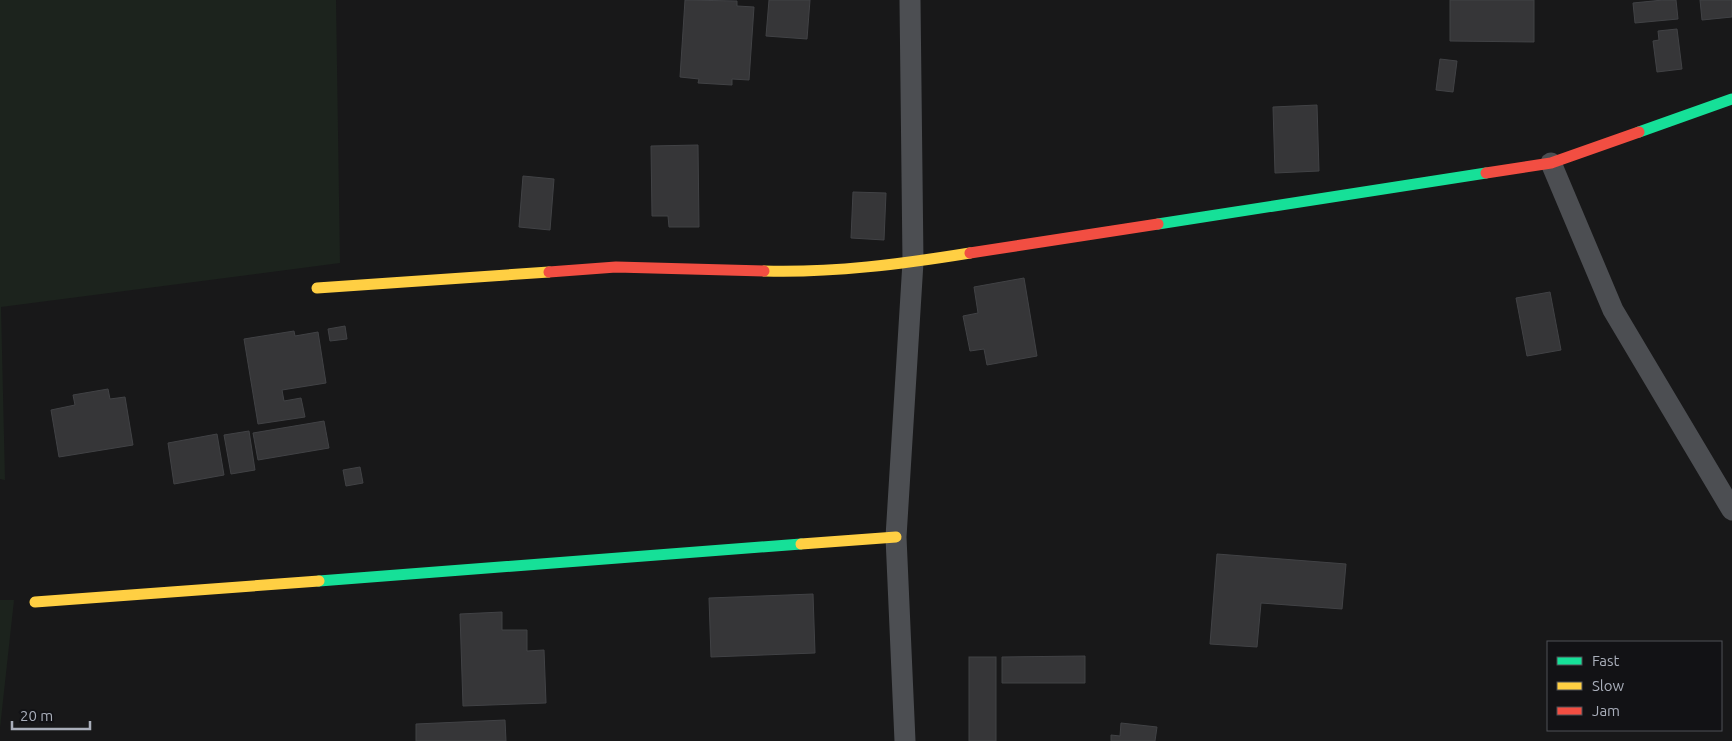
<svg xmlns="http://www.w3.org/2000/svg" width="1732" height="741" font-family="Ubuntu,sans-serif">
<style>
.green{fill:#1c231d}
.building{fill:#363638;stroke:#414245}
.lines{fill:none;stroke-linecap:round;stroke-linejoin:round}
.street{stroke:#4c4e52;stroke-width:21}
.fast{stroke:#16e098;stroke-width:11}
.slow{stroke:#ffcf43;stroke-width:11}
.jam{stroke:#f24e42;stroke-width:11}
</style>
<rect width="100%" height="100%" fill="#181819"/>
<!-- green -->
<g class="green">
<path d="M0,0H336L340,263L1,307L5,480L0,479Z"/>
<path d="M0,600H14L0,728Z"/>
</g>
<!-- building -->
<g class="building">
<path d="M685,0L737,1V6L754,7L749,80L732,79V85L698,83L699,79L680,77Z"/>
<path d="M769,0H810L807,39L766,36Z"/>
<path d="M1450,0H1534V42L1450,41Z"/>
<path d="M1663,0H1676L1678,19L1635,23L1633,3Z"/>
<path d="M1700,0H1732V17L1702,20Z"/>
<path d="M1677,29L1682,69L1657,72L1653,41L1659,40L1658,31Z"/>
<path d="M1440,59L1457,61L1453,92L1436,90Z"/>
<path d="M1317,105L1319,171L1275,173L1273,107Z"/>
<path d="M698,145L699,227H669L668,216H652L651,146Z"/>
<path d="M523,176L554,179L550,230L519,227Z"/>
<path d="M853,192L886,193L884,240L851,238Z"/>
<path d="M1024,278L1037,356L987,365L984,349L970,351L963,316L978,313L974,287Z"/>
<path d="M1550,292L1561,350L1527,356L1516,298Z"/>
<path d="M345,326L347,339L330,341L328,329Z"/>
<path d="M294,331L295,336L318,332L326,383L282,390L284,401L301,398L305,417L258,424L244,339Z"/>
<path d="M108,389L110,399L125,397L133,445L59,457L51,410L75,405L73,395Z"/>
<path d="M324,421L329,448L258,460L253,433Z"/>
<path d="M249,431L255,470L231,474L224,435Z"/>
<path d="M217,434L224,475L174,484L168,443Z"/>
<path d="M360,467L363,483L346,486L343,470Z"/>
<path d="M1217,554L1346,564L1342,609L1261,603L1257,647L1210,644Z"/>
<path d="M813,594L815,653L711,657L709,598Z"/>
<path d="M502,612V630H527V651L544,650L546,703L463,706L460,614Z"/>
<path d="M1085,656V683H1002V657Z"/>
<rect x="969" y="657" width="27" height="84"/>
<path d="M505,720L506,741H416V724Z"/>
<path d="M1121,723L1157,727L1155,741H1111V735L1120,736Z"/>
</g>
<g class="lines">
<!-- street -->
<g class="street">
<path d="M1551,163L1613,310L1732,510"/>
<path d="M905,741L896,537L913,262L910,0"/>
</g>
<!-- fast -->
<g class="fast">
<path d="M1639,132L1732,99"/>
<path d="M1158,224L1486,173"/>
<path d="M319,581L801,544"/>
</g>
<!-- slow -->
<g class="slow">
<path d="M764,271C833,273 902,264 970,253"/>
<path d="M317,288L549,272"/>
<path d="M801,544L896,537"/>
<path d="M35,602L319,581"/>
</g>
<!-- jam -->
<g class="jam">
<path d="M1486,173L1551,163L1639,132"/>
<path d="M970,253L1158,224"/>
<path d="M549,272L616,267L764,271"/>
</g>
</g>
<!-- legend -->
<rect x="1547" y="641" width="175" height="90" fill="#121215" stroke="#4e5057"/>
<rect x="1557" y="657" width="25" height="8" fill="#16e098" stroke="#4e5057"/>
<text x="1592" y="666" font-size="15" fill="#a9aeba">Fast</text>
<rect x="1557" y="682" width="25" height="8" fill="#ffcf43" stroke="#4e5057"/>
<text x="1592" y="691" font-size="15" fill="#a9aeba">Slow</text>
<rect x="1557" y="707" width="25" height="8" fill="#f24e42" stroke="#4e5057"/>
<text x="1592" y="716" font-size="15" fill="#a9aeba">Jam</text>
<!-- scale -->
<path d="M12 721v8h78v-8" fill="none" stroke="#a9aeba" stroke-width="2.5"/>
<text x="20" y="721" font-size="15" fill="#a9aeba" stroke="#121215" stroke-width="4" paint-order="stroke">20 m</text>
</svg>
